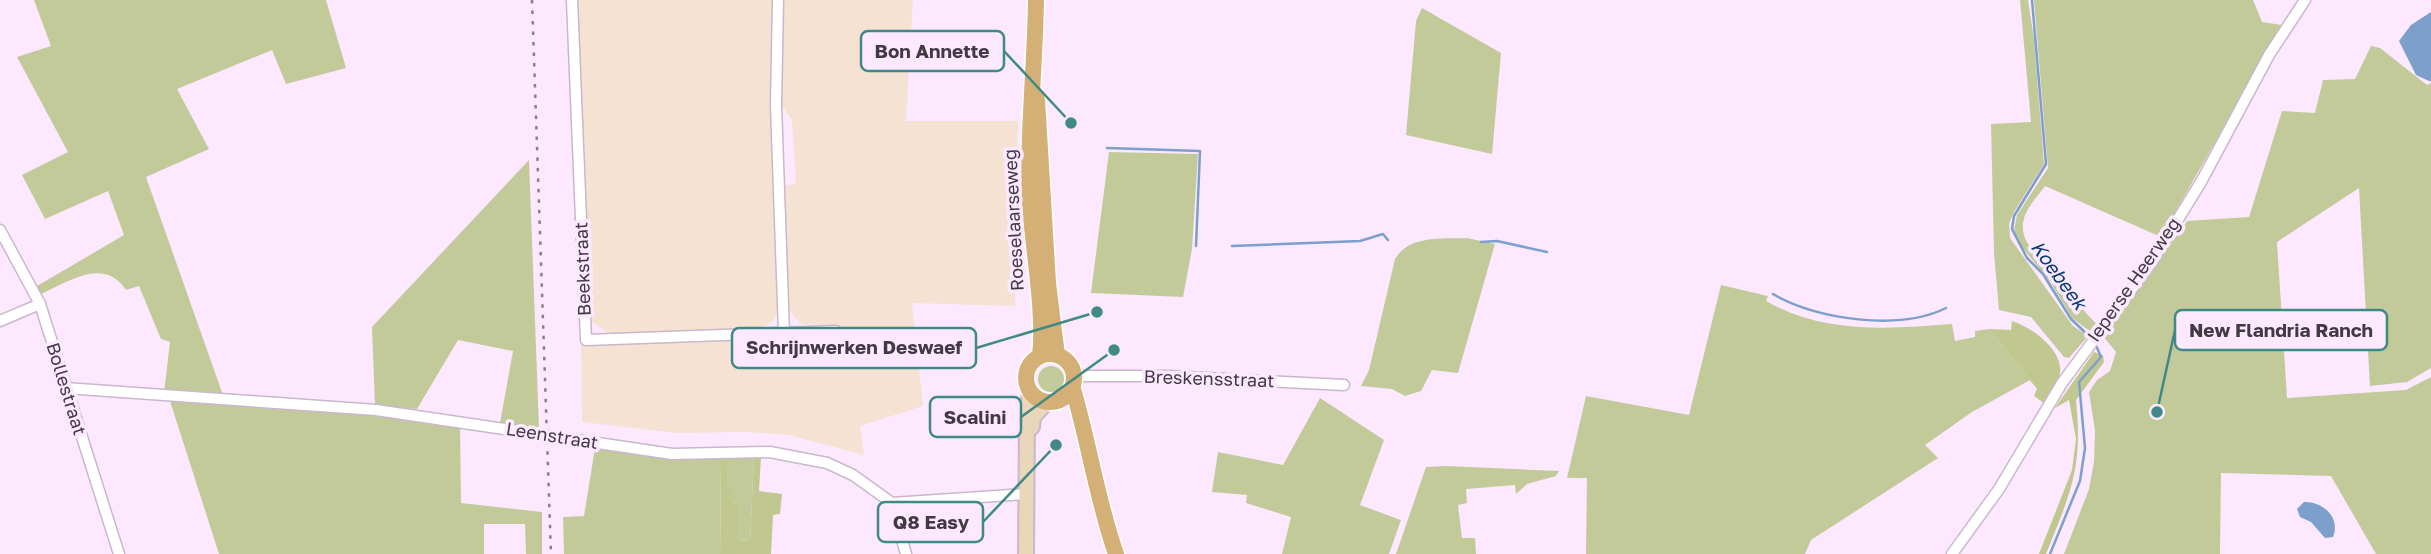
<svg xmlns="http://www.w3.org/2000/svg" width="2431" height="554" font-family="'Golos Text',sans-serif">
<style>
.industrial{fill:#f6e2d3}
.green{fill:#c3ca9a}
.forest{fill:#c1c88f}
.water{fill:#7c9fcc}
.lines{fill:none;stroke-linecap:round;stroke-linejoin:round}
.stream{stroke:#7c9fcc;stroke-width:2.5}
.street-casing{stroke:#c9b7cb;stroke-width:13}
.secondary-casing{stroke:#c9b7cb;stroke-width:18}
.primary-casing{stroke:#fff;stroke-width:19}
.street{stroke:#fff;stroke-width:10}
.secondary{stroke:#ead7ba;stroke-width:14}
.primary{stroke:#d5b076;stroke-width:16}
.rail{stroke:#8a7e8c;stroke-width:2.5;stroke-dasharray:3.5 7;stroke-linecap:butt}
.labels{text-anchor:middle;stroke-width:7;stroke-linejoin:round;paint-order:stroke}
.street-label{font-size:18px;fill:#413a43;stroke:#fce9ff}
.water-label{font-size:19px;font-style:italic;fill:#083b71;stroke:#fce9ff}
.leader{fill:none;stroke:#418986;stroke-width:2.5}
.callout-dot{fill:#418986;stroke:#fce9ff;stroke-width:2.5}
.callout{fill:#fce9ff;stroke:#418986;stroke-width:2.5}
.callout-label{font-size:19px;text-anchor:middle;font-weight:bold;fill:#413a43}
</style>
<rect width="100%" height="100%" fill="#fce9ff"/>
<!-- industrial -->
<g class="industrial">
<path d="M577,0H772L770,106L777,310L775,319L767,325L759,329L610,334L593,323L589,313Z"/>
<path d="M783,0H913L906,121H1018L1015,306L912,303L923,406L860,426L864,455L789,435L746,432L676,433L582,422L581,345L841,337L840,326L801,324L789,310L785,186L796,183L792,120L782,106Z"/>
</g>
<!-- green -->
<g class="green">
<path d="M34,0H326L346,68L286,84L272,50L177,89L209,149L146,177L224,398L164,393L170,342L161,339L139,286L126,290C104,257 70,281 41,294L37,286L124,235L108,191L45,219L22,175L68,152L17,57L51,46Z"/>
<path d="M2020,0H2028L2034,39L2044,164L2014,212L2009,223L2010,238L2073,326L2088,336L2069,358L2064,357L2031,317L1999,310L1994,253L1991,124L2031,122Z"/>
<path d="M2034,0H2253L2262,22L2282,25L2161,237L2045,186C2037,197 2024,210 2023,224C2020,253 2061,268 2072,289C2080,306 2083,311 2097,324L2091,332L2072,318L2051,283L2018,242L2014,230L2017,215L2048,168Z"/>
<path d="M1422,8L1501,53L1492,154L1406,135L1416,21Z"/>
<path d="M2371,46L2380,48L2427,85L2431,83V368L2407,382L2370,386L2359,188L2277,242L2287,398L2406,390L2431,377V554H2376L2331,476L2221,473L2220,554H2064L2089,489L2094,462L2095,431L2089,392L2097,380L2110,371L2116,352L2103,336L2187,221L2249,217L2282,111L2315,113L2323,80L2355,79Z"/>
<path d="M1109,152L1198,154L1192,249L1183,297L1091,293Z"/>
<path d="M529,160L539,428L500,423L513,351L458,340L417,409L375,406L372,327Z"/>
<path d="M1467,238L1495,244L1458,373L1432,370L1421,391L1405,396L1392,389L1361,386L1369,370L1395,259C1409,235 1442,239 1467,238Z"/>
<path d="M1721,285L1768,296L1766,301C1824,334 1887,329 1952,324L1955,341L1975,337V331L1989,329L2030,380L1972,412L1925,445L1938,458L1811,540L1805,554H1586L1587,478H1567L1586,396L1689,415Z"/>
<circle cx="1051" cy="379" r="13"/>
<path d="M1320,398L1384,440L1360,505L1401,520L1389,554H1282L1291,517L1246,503L1247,495L1212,492L1218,452L1283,465Z"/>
<path d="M170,401L356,413L460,426L461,503L542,512V554H526L525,524H484V554H219Z"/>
<path d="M595,448L650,457L720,458L721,554H564L563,517L584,516Z"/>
<path d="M754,456L750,541L738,540V504L732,503L727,492V457Z"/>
<path d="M1447,466L1559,471L1556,476L1527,484L1516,494L1515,485L1466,489L1467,503L1458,505L1462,538H1475L1476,554H1396L1426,467Z"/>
</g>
<!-- forest -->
<g class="forest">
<path d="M2012,321C2031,327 2063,349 2060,373C2059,382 2049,395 2044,403L2034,396L2037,389L1989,329L2011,330Z"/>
<path d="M2094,352L2103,355L2104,362L2076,400C2083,468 2071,492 2046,554H2039L2072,470L2076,439L2069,400L2055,408Z"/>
<path d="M754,456L761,457L759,491L782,494L780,514L773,515L771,554H721L720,458L727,457V491H732V503L738,504V540L750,541Z"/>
</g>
<!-- water -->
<g class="water">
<path d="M2431,12V81H2429L2416,75L2399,41L2411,25Z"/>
<path d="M2304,502C2322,501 2341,517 2333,537L2325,538L2311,522L2300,517L2297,509Z"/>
</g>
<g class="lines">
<!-- stream -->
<g class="stream">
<path d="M2032,0L2046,164L2014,216L2012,229L2027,258L2043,274L2071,319L2091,338"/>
<path d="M1107,148L1200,151L1196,246"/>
<path d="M1481,242L1497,241L1547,252"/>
<path d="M1232,246L1360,241L1383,234L1388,240"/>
<path d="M1773,294C1816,320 1900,331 1946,308"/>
<path d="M2050,554L2080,481L2085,448L2079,382L2101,357L2095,343"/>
</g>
<!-- street casing -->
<g class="street-casing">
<g id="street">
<path d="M572,0L586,340L836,331"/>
<path d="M778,0L776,105L784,333"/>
<path d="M0,230L40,304L119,554"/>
<path d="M0,321L40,304"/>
<path d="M1075,376H1168L1344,385"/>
<path d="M65,388L376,410L672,454L770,452L827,463L853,475L892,503L1027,494"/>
<path d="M892,503L906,554"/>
<path d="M1952,554L1999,489L2062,383L2151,263L2201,182L2269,55L2305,0"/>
</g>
</g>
<!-- secondary casing -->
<g class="secondary-casing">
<g id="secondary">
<path d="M1032,427L1033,417L1046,403"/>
<path d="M1026,554L1027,415L1030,393"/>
</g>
</g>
<!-- primary casing -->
<g class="primary-casing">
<g id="primary">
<path d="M1036,0C1035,69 1027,136 1030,205C1033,249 1045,314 1040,356"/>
<path d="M1037,99L1048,283L1057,355"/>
<circle cx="1050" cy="378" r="24"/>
<path d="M1073,389C1089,443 1097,500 1116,554"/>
</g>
</g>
<!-- street -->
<use href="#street" class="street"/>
<!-- secondary -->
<use href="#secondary" class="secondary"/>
<!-- primary -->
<use href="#primary" class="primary"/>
<!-- rail -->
<path class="rail" d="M532,0L551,554"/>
</g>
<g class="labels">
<!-- street labels -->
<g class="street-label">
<text transform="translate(1014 220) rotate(-93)" y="6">Roeselaarseweg</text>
<text transform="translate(583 269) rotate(-92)" y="6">Beekstraat</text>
<text transform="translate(2134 280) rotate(-55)" y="6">Ieperse Heerweg</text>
<text transform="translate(1209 379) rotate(2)" y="6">Breskensstraat</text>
<text transform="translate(66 389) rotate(73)" y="6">Bollestraat</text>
<text transform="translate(552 436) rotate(9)" y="6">Leenstraat</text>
</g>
<!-- water labels -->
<g class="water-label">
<text transform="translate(2059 275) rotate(54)" y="7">Koebeek</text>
</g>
</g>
<!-- callouts -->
<path class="leader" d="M1071 123L1004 51M2157 412L2175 330M1097 312L976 348M1114 350L1021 417M1056 445L983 522"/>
<g class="callout-dot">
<circle cx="1071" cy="123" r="7"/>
<circle cx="2157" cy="412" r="7"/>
<circle cx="1097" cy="312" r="7"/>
<circle cx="1114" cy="350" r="7"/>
<circle cx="1056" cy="445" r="7"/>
</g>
<g class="callout">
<rect x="861" y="31" width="143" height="40" rx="7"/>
<rect x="2175" y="310" width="212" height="40" rx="7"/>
<rect x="732" y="328" width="244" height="40" rx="7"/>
<rect x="930" y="397" width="91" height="40" rx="7"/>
<rect x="878" y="502" width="105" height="40" rx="7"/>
</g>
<g class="callout-label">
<text x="932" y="58">Bon Annette</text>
<text x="2281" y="337">New Flandria Ranch</text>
<text x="854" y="354">Schrijnwerken Deswaef</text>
<text x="975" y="424">Scalini</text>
<text x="931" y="529">Q8 Easy</text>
</g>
</svg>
